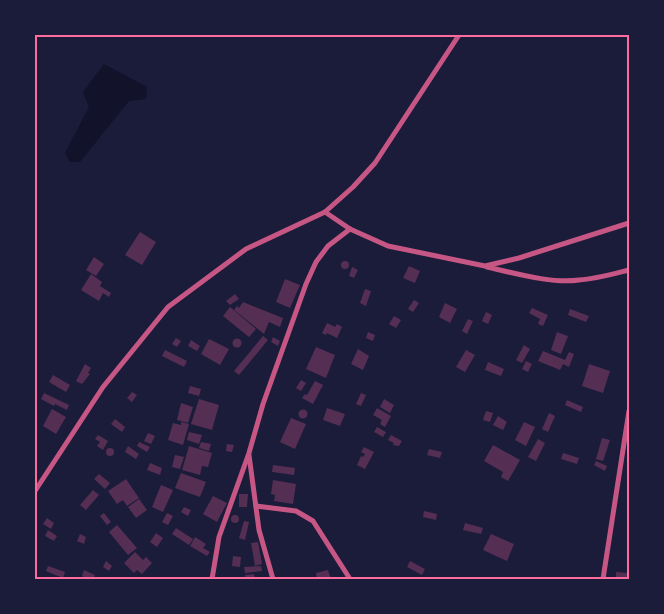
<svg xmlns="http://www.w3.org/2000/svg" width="664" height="614" font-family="Arial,sans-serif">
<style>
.water{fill:#12122b}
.building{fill:#542f53}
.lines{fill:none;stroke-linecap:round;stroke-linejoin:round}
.minor{stroke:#c65784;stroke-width:5}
.neatline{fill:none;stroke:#ff6b9d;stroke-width:2}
</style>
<rect width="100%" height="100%" fill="#1b1b3a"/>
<!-- water -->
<path class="water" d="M104,64L147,87L146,99L129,101L80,162H70L65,153L89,107L83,92Z"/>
<!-- building -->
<g class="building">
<path d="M140,232L156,242L142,265L125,255Z"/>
<path d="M94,257L104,264L96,276L86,270Z"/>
<circle cx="345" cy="265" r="4"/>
<path d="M409,266L420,271L415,283L403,278Z"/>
<path d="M352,267L358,270L354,278L349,276Z"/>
<path d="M91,274L102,282L100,286L111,293L109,297L103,293L99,301L81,290Z"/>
<path d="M285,279L300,285L290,308L276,302Z"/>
<path d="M365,289L371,291L366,306L360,303Z"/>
<path d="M235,294L239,299L230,305L226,301Z"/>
<path d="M414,300L419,303L413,312L408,309Z"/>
<path d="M243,302L283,318L280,327L269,322L264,334L234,310L237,306L239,308Z"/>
<path d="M445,303L457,309L450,323L439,317Z"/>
<path d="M230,307L256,329L249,337L223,316Z"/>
<path d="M532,308L548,315L543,326L538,324L540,319L529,313Z"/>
<path d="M570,309L589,316L586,322L568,315Z"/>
<path d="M486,312L492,315L488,324L482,321Z"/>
<path d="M394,316L401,320L396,328L389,324Z"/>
<path d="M468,319L473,321L467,334L462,331Z"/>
<path d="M327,323L335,327L337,324L342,327L337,338L327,333L326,335L322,333Z"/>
<path d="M368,332L375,335L373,341L366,338Z"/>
<path d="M557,332L568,336L561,354L551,350Z"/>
<path d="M263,336L268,340L239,375L234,371Z"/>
<path d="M273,337L280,341L278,346L271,342Z"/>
<path d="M176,338L181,341L177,347L172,344Z"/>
<circle cx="237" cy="343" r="4.5"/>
<path d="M209,339L229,349L220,365L201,354Z"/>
<path d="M191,340L200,346L197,351L188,346Z"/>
<path d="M524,345L530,349L522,363L516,360Z"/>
<path d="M316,347L335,355L326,378L306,369Z"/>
<path d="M358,349L369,356L363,370L351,364Z"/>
<path d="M165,350L187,361L184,367L162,356Z"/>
<path d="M466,350L475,355L465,372L456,367Z"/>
<path d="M543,351L565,360L569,352L574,354L569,367L563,364L560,370L538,361Z"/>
<path d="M526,361L532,364L528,372L522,369Z"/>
<path d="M488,362L504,369L501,376L485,370Z"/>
<path d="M85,364L91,368L88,373L90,374L82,384L76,381Z"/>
<path d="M589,364L610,371L603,393L582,386Z"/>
<path d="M53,375L70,385L66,392L49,382Z"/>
<path d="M301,380L306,383L301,391L296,388Z"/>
<path d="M315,381L323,385L313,404L302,398L305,394L307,395Z"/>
<path d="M190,386L201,389L199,396L188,393Z"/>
<path d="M132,392L137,395L132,402L127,398Z"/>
<path d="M44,393L69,405L67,410L55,404L54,406L41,399Z"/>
<path d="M361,393L366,395L361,406L356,404Z"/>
<path d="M199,399L219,405L212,430L191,424Z"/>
<path d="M384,399L394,405L390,413L380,407Z"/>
<path d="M567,400L583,407L581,412L565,405Z"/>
<path d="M181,403L193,407L188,423L177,420Z"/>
<path d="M327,408L345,414L340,426L323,420Z"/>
<path d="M377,408L391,416L385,427L380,424L382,420L373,415Z"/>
<path d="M52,409L66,417L56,434L43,426Z"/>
<circle cx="303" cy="414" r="4.5"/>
<path d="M486,411L493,413L490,422L483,420Z"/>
<path d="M549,413L555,416L548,432L542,429Z"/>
<path d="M498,416L507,422L503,430L493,425Z"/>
<path d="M291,418L306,424L295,449L280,442Z"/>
<path d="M115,419L125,427L122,432L111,424Z"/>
<path d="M181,422L189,424L183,445L168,440L173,423L181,425Z"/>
<path d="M524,422L535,427L526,446L515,440Z"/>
<path d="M377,427L386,432L383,437L374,432Z"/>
<path d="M189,432L202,435L199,444L187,440Z"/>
<path d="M148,433L155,436L151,444L144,441Z"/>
<path d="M98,435L108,441L103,450L97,446L100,442L95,439Z"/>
<path d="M391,435L402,441L399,446L393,445L394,443L388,440Z"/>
<path d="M602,438L610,440L603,461L596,459Z"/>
<path d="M538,439L545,443L536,461L528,457Z"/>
<path d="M139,442L150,447L147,452L137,446Z"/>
<path d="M201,442L211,444L209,451L199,448Z"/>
<path d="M227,444L234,445L232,452L226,451Z"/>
<path d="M493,445L520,460L508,481L501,477L503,472L484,461Z"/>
<path d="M128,446L139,454L136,459L125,452Z"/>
<path d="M189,446L212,453L208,467L202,466L200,475L182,470Z"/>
<path d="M364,447L374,452L365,469L357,465L361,456L363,457L365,454L361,452Z"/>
<circle cx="110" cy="452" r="4"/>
<path d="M429,449L442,452L440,458L427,455Z"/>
<path d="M563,453L579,458L577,464L561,459Z"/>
<path d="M175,455L184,457L180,469L172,467Z"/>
<path d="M596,461L607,466L605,471L594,465Z"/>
<path d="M150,463L162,468L160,475L147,470Z"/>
<path d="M273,465L295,468L294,475L272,472Z"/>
<path d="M181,473L206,482L200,497L175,488Z"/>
<path d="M99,474L110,483L105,489L94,479Z"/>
<path d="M126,479L139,498L127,506L123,500L117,504L108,491Z"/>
<path d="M273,480L296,484L293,504L274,501L275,495L271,494Z"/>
<path d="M161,485L173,490L163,512L152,507Z"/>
<path d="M93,490L99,495L86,510L80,505Z"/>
<path d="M239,494H248L247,507H239Z"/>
<path d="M213,496L227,503L217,522L203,514Z"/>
<path d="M139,499L147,510L136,518L128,507Z"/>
<path d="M184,507L191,510L188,516L181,512Z"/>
<path d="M424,511L437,514L436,520L423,517Z"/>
<path d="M104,513L111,522L107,525L100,516Z"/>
<path d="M167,513L173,516L168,525L162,522Z"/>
<circle cx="235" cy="519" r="4"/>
<path d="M47,518L54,523L51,529L43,524Z"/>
<path d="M244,521L249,522L245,540L239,538Z"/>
<path d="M465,523L483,528L481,534L463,530Z"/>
<path d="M117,525L137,548L128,555L109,532Z"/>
<path d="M176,528L193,539L189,545L172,534Z"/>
<path d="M48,530L57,536L54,541L45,536Z"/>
<path d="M156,533L163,538L157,547L150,542Z"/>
<path d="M80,534L86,537L84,544L77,541Z"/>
<path d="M491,534L514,544L507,561L483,550Z"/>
<path d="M195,537L206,544L203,548L210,552L207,556L190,546Z"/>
<path d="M258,542L262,564L255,566L251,543Z"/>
<path d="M135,552L143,560L146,557L152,563L142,574L137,570L134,573L124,563Z"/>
<path d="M233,556L241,557L240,567L232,566Z"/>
<path d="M106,561L112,566L109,571L103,567Z"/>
<path d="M410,561L425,569L422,575L407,567Z"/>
<path d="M48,566L65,572L63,578L46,571Z"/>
<path d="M261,566L262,571L245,573L244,567Z"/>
<path d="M84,570L95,575L93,579H88L82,576Z"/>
<path d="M328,570L331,579H317L316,573Z"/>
<path d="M616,572L629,573V579H616Z"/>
<path d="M254,574L255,579H246L245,575Z"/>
</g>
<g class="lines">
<!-- minor -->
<g class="minor">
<path d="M325,212L350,229L388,246L485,266L519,258L629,223"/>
<path d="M487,267C514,273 552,284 579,280C596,279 613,274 629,270"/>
<path d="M249,455L259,530L273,579"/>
<path d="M35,491L103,387L168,307L246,249L325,212L353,187L375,163L459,35"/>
<path d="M256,506L296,511L313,521L350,579"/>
<path d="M212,579L219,537L249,453L263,404L306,284L316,262L328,246L350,229"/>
<path d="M603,579L629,411"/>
</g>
</g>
<!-- border -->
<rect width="664" height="614" fill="none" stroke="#1b1b3a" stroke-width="72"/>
<rect x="36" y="36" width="592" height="542" class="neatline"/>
</svg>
